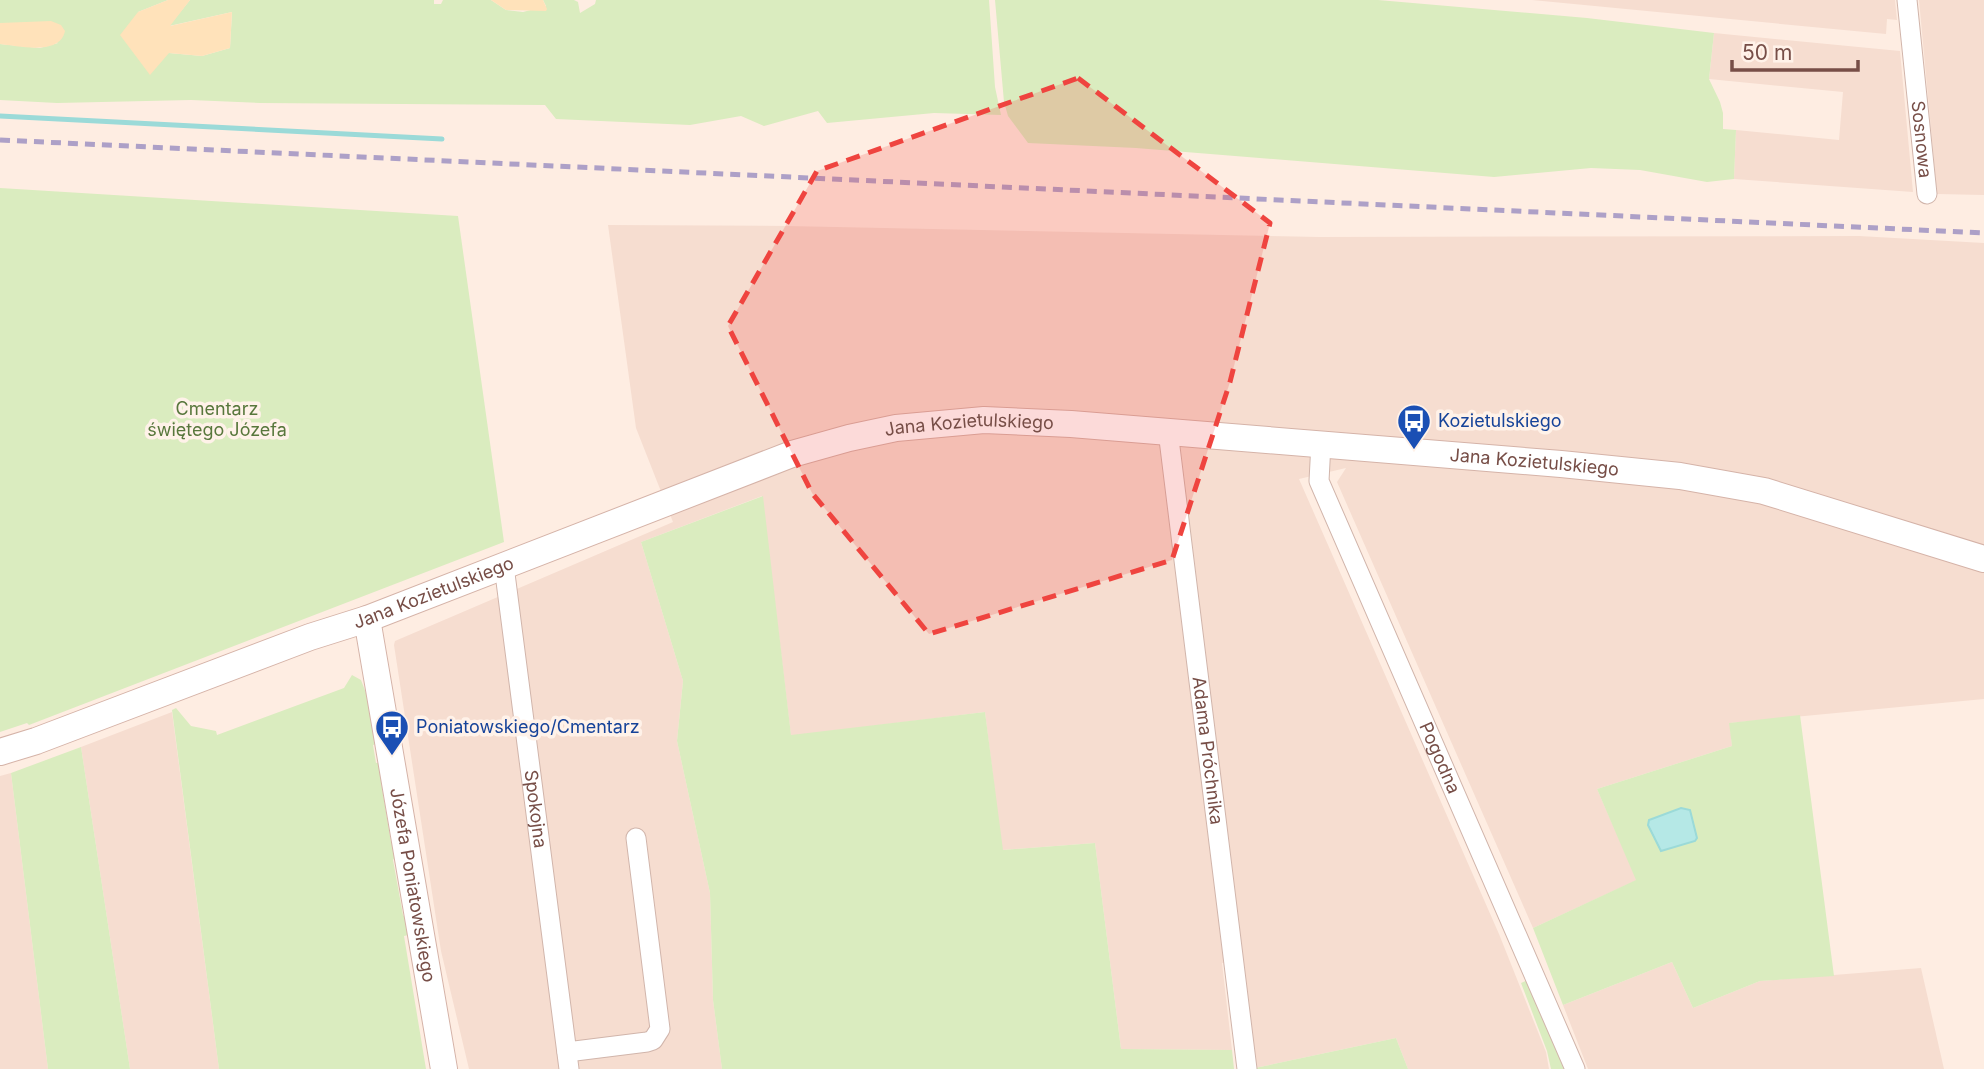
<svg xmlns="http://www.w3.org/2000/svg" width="1984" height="1069" font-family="Inter,sans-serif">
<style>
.residential{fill:#f6ddd0}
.green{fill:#daecbf}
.sand{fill:#ffe2ba}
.water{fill:#b5e8e6;stroke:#9bdad8;stroke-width:2}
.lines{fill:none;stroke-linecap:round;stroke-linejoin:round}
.stream{stroke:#9bdad8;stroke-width:5}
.street-casing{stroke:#d1b5ab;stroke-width:21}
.secondary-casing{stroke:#d5b3a8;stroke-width:28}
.street{stroke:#fff;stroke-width:19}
.secondary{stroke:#fff;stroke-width:26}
.rail{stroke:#ada0c7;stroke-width:5;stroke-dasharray:10 7;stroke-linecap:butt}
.marked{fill:#ef443f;fill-opacity:0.2;stroke:#ef443f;stroke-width:5;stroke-dasharray:14 9;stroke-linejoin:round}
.labels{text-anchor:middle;stroke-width:7;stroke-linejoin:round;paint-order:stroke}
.street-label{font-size:18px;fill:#774e47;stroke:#fff2e9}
.park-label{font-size:18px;fill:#58773c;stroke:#fff2e9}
.transit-label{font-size:18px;fill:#164399;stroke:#fff2e9;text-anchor:start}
</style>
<rect width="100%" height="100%" fill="#feede2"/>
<!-- residential -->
<g class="residential">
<path d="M1532,0H1895L1897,20L1887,19L1886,34Z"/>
<path d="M1919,0H1984V195L1937,194Z"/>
<path d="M1714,33L1900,51L1913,192L1734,179L1736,130L1839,140L1843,92L1709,79Z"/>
<path d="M608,225L788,226L1319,237L1859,236L1984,243V699L1730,723L1732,746L1597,789L1637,880L1533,928L1337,482L1346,468L1299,479L1499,934L1546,1052L1549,1069H1408L1396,1038L1255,1068L1242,960L1222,963L1232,1050L1121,1049L1095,843L1002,850L985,712L791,736L762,496L641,542L683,681L677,741L710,893L713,1000L722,1069H469L441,951L394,645L395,641L673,522L636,428Z"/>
<path d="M172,712L219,1069H130L81,747Z"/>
<path d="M11,773L48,1069H0V776Z"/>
<path d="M1672,962L1693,1008L1760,981L1921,968L1944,1069H1588L1563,1005Z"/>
</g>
<!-- green -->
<g class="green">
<path d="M0,0H168L138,12L169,53L202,56L230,48L232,12L169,26L190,0H434V4H441L443,0H491L506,10L523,12L546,6L543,0H574L578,2L580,13L595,4L596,0H989L995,87L1001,115L934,113L827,123L818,111L764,126L741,116L690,125L556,119L545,105L260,103L191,100L57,103L0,100V44L40,48L58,43L19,24L0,23Z"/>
<path d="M995,0H1378L1587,18L1714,33L1709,79L1720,102L1723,113V129L1736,130L1734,179L1707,182L1640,170L1591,168L1494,177L1136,148L1028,143L1008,116L1004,102Z"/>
<path d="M0,188L458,216L504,542L29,725L27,723L0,732Z"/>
<path d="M763,496L791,735L985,712L1003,850L1095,843L1121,1049L1232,1050L1234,1069H722L713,1000L710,893L677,741L683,681L641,542Z"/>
<path d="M352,675L361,680L369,701L376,744L373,745L376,763L384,762L381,782L391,842L398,847L399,851L393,860L403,915L411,924L413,934L404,936L426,1069H219L172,710L176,708L191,726L216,731L217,735L344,688Z"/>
<path d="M1800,715L1834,976L1760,981L1693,1008L1672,962L1563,1005L1533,928L1636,880L1597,789L1732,746L1729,723Z"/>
<path d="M81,747L130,1069H48L11,773Z"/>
<path d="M1528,980L1568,1069H1551L1547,1051L1521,983Z"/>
<path d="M1396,1038L1408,1069H1255V1068Z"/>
</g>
<!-- sand -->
<g class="sand">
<path d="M168,0H190L170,26L232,12L230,48L202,56L169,53L150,75L120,35L138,12Z"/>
<path d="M491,0H543L547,9L546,11L506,10Z"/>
<path d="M51,21L61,25L65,31C60,56 19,46 0,44V23Z"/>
</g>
<!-- water -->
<path class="water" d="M1681,808L1690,810L1697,838L1695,841L1661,851L1648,825L1649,820Z"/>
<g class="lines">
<!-- stream -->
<path class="stream" d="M0,116L442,139"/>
<!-- street casing -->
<g class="street-casing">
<g id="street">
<path id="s1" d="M1907,0L1927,194"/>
<path id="s2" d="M1168,431L1247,1069"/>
<path id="s3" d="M1321,443L1319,481L1575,1069"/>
<path id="s4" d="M504,566L569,1069"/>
<path d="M567,1052L647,1042L653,1040L660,1029L636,838"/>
</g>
</g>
<!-- secondary casing -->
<g class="secondary-casing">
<g id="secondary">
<path id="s5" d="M367,619L444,1069"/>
<path id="s6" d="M0,752L36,741L310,637L367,619L792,454L849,438L896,428L984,420L1071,424L1561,464L1680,476L1764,491L1984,559"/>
</g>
</g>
<!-- street -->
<use href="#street" class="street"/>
<!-- secondary -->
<use href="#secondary" class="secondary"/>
<!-- rail -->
<path class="rail" d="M0,140L1984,233"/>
</g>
<!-- marked area -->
<path class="marked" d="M1078,78L1270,223L1230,382L1172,560L929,634L812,493L728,326L817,171Z"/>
<!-- icons -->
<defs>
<g id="bus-pin" transform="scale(1.75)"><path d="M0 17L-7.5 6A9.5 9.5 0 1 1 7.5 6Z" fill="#1a4fb4" stroke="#fff2e9"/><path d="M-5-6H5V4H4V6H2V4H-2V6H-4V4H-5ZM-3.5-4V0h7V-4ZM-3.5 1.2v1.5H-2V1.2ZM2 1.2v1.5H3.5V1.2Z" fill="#fff"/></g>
</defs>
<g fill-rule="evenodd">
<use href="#bus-pin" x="1414" y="421"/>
<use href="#bus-pin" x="392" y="727"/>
</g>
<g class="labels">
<!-- street labels -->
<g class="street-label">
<text dy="6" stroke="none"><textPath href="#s1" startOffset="140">Sosnowa</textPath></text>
<text dy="6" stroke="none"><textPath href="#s6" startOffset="1027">Jana Kozietulskiego</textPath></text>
<text dy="6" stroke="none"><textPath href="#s6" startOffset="1594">Jana Kozietulskiego</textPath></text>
<text dy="6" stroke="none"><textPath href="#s6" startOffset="462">Jana Kozietulskiego</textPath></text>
<text dy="6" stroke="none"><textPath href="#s2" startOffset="322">Adama Próchnika</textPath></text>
<text dy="6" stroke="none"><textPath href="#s3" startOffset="340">Pogodna</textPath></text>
<text dy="6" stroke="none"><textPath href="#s4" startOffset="245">Spokojna</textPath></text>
<text dy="6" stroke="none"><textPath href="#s5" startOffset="270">Józefa Poniatowskiego</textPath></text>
</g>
<!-- park labels -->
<g class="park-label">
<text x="217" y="415">Cmentarz<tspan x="217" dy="21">świętego Józefa</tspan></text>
</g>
<!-- transit labels -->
<g class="transit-label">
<text x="1438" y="427">Kozietulskiego</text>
<text x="416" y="733">Poniatowskiego/Cmentarz</text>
</g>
</g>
<!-- scale -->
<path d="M1732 60v10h126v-10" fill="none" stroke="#774e47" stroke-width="3.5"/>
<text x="1742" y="60" font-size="21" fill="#774e47" stroke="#fff2e9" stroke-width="5" paint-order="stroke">50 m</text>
</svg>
